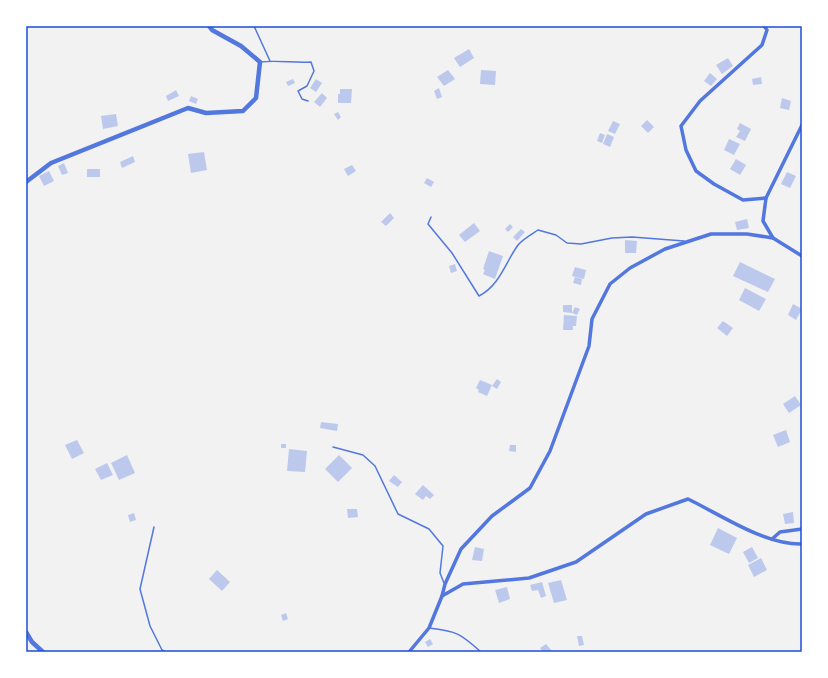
<svg xmlns="http://www.w3.org/2000/svg" width="828" height="678" font-family="Helvetica,sans-serif">
<style>
.building{fill:#bdc9ec}
.lines{fill:none;stroke-linecap:round;stroke-linejoin:round}
.service{stroke:#5277de;stroke-width:1.5}
.minor{stroke:#5277de;stroke-width:3.5}
.tertiary{stroke:#5277de;stroke-width:4.5}
.neatline{fill:none;stroke:#1d4ed8;stroke-width:1.5}
</style>
<rect width="100%" height="100%" fill="#f2f2f2"/>
<!-- building -->
<g class="building">
<path d="M469,49L474,58L460,67L454,58Z"/>
<path d="M728,58L733,66L722,74L716,65Z"/>
<path d="M448,70L455,79L444,86L437,77Z"/>
<path d="M481,70L496,71L495,85L480,84Z"/>
<path d="M710,73L717,79L711,86L704,81Z"/>
<path d="M761,77L762,84L753,85L752,79Z"/>
<path d="M293,79L295,83L288,86L286,82Z"/>
<path d="M316,79L322,83L316,92L310,88Z"/>
<path d="M439,88L442,97L437,99L434,91Z"/>
<path d="M340,89H352L351,103H338V94H340Z"/>
<path d="M176,90L179,96L168,101L166,96Z"/>
<path d="M322,93L327,98L320,107L314,102Z"/>
<path d="M191,96L198,99L196,104L189,101Z"/>
<path d="M782,98L791,101L789,110L780,108Z"/>
<path d="M338,112L341,117L338,120L334,114Z"/>
<path d="M116,114L118,126L103,129L101,116Z"/>
<path d="M647,120L654,127L648,133L641,126Z"/>
<path d="M613,121L620,124L615,134L608,131Z"/>
<path d="M740,123L751,129L745,141L736,137L740,131L737,129Z"/>
<path d="M600,133L605,135L602,143L597,141Z"/>
<path d="M607,134L614,137L610,147L603,144Z"/>
<path d="M729,139L740,144L734,155L724,150Z"/>
<path d="M204,152L207,170L191,173L188,154Z"/>
<path d="M133,156L135,162L122,168L120,162Z"/>
<path d="M736,159L746,165L740,175L730,169Z"/>
<path d="M64,163L68,173L62,175L58,166Z"/>
<path d="M352,165L356,171L348,176L344,169Z"/>
<rect x="87" y="169" width="13" height="8"/>
<path d="M49,171L54,181L44,186L39,176Z"/>
<path d="M787,172L796,176L790,188L781,184Z"/>
<path d="M427,178L434,182L431,187L424,183Z"/>
<path d="M390,213L394,218L386,226L381,222Z"/>
<path d="M747,219L749,228L737,230L735,222Z"/>
<path d="M474,223L480,231L465,242L459,235Z"/>
<path d="M510,224L513,227L508,232L505,229Z"/>
<path d="M521,229L525,232L517,241L513,237Z"/>
<path d="M625,240L637,241L636,253H625Z"/>
<path d="M489,251L503,256L495,279L483,274L485,270L483,269Z"/>
<path d="M740,262L775,279L768,292L733,276Z"/>
<path d="M455,264L457,271L451,273L449,266Z"/>
<path d="M575,267L586,270L584,279L572,276Z"/>
<path d="M575,277L582,279L581,285L573,283Z"/>
<path d="M745,288L766,299L759,311L739,300Z"/>
<path d="M793,304L802,309L796,320L788,315Z"/>
<path d="M563,305H572V313L563,312Z"/>
<path d="M575,307L580,309L577,315L572,313Z"/>
<path d="M564,315L577,316L576,326H573V330H563Z"/>
<path d="M723,321L733,328L727,336L717,328Z"/>
<path d="M497,379L501,382L497,389L492,386Z"/>
<path d="M480,380L492,385L487,396L478,392L479,390L476,388Z"/>
<path d="M795,396L801,405L789,413L783,404Z"/>
<path d="M321,422L338,424L337,431L320,428Z"/>
<path d="M786,430L790,442L778,447L773,435Z"/>
<path d="M77,440L84,453L72,459L65,445Z"/>
<rect x="281" y="444" width="5" height="4"/>
<path d="M510,445H516V452L509,451Z"/>
<path d="M289,449L307,451L305,472L287,471Z"/>
<path d="M127,455L135,473L119,480L111,463Z"/>
<path d="M339,455L352,468L338,482L325,469Z"/>
<path d="M107,463L113,475L101,480L95,469Z"/>
<path d="M394,475L402,482L398,487L389,481Z"/>
<path d="M423,485L434,495L430,499L426,496L423,500L415,494Z"/>
<path d="M347,509H357L358,517L348,518Z"/>
<path d="M793,512L794,523L785,524L783,514Z"/>
<path d="M134,513L136,520L130,522L128,515Z"/>
<path d="M718,528L737,538L729,554L710,545Z"/>
<path d="M475,547L484,549L482,561L472,560Z"/>
<path d="M752,547L758,558L749,563L743,552Z"/>
<path d="M761,558L767,570L754,577L748,565Z"/>
<path d="M217,570L230,582L222,591L209,579Z"/>
<path d="M561,580L567,600L554,603L548,583Z"/>
<path d="M542,582L546,596L541,598L538,590L532,591L530,585Z"/>
<path d="M507,587L510,599L499,603L495,590Z"/>
<path d="M286,613L288,619L283,621L281,615Z"/>
<path d="M577,636H582L584,645L579,646Z"/>
<path d="M430,639L433,644L428,647L425,642Z"/>
<path d="M546,644L552,651L550,652H543L540,648Z"/>
</g>
<g class="lines">
<!-- service -->
<g class="service">
<path d="M254,26L270,61"/>
<path d="M260,62C277,60 294,63 311,62L314,71L307,86L298,91L302,99L308,101"/>
<path d="M431,217L428,224L452,253L479,296C500,285 505,263 518,245C523,239 532,234 538,230L556,235L567,243L581,244L612,238L632,237L684,241"/>
<path d="M333,447L363,455L375,466L398,514L429,529L443,546L440,573L444,583"/>
<path d="M154,527L140,589L150,626L162,650L166,652"/>
<path d="M429,628C457,631 461,634 481,652"/>
</g>
<!-- minor -->
<g class="minor">
<path d="M764,26L767,30L762,45L700,101L681,126L686,150L696,171L714,184L743,200L766,198"/>
<path d="M773,238L763,221L766,198L802,125"/>
<path d="M772,539L780,532L802,529"/>
<path d="M442,596L445,584L461,549L492,516L530,488L550,451L589,346L592,319L610,284L630,268L665,249L711,234H747L773,238L802,256"/>
<path d="M409,652L429,628L442,596L463,584L529,578L576,562L646,514L688,499C721,515 765,545 802,544"/>
</g>
<!-- tertiary -->
<g class="tertiary">
<path d="M26,182L51,163L188,108L206,113L243,111L256,98L260,62L241,46L212,30L209,26"/>
<path d="M26,632L32,642L43,652"/>
</g>
</g>
<!-- border -->
<rect width="828" height="678" fill="none" stroke="#ffffff" stroke-width="54"/>
<rect x="27" y="27" width="774" height="624" class="neatline"/>
</svg>
